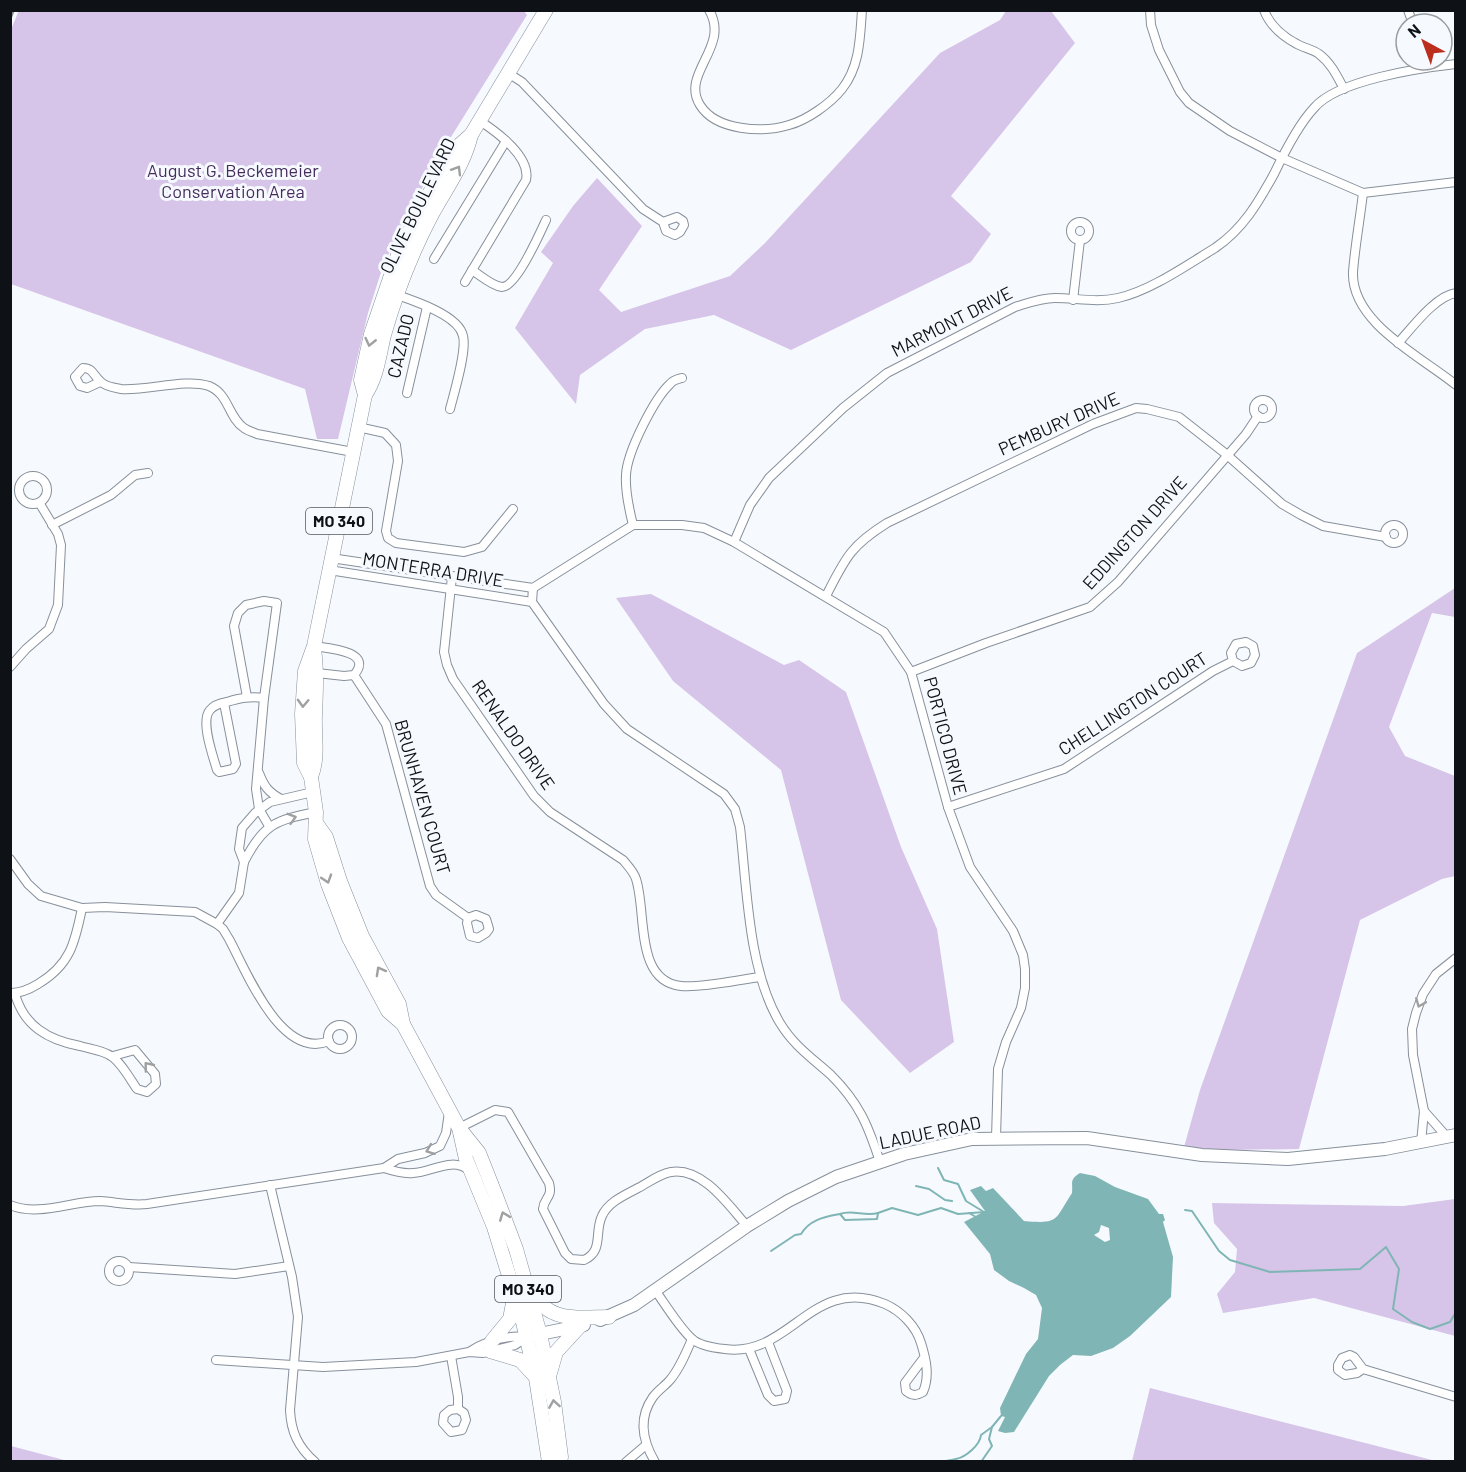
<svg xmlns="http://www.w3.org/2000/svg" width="1466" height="1472" font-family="Barlow,sans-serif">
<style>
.green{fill:#d6c5e8}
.water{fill:#80b5b5;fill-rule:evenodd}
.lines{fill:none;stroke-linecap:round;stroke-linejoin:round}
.stream{stroke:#80b5b5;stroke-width:2}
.street-casing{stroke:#87909b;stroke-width:10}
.secondary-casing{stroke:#87909b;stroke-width:14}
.primary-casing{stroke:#87909b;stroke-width:15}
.street{stroke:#fff;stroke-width:8}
.secondary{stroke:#fff;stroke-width:12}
.primary{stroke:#fff;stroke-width:14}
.rail{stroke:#82858a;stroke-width:2}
.oneway{stroke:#9fa0a1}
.labels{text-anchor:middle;stroke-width:6;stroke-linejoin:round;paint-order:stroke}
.shield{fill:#f6faff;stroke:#54575b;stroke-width:1.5}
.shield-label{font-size:16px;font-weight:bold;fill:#0e1115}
.park-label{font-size:18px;fill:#462c5c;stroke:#f6faff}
.street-label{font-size:18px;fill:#0e1115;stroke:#f6faff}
</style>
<rect width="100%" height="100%" fill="#f6faff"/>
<!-- green -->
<g class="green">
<path d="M19,10H523L527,15L446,145L405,219L383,266L368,313L338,439H317L305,389L11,284L10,32Z"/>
<path d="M1006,11H1051L1075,43L951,196L991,234L971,262L791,350L714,315L645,329L580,375L576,404L515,328L553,263L541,252L573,206L597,178L642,226L599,290L621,312L730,276L765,243L940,53L1000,20Z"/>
<path d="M1455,588V617L1432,613L1389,727L1405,756L1455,776V876L1442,879L1360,920L1299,1149L1222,1150L1184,1147L1200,1090L1357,653Z"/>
<path d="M651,594L784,665L799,660L846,692L901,847L937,929L954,1042L910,1073L841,1000L781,770L673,681L616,598Z"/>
<path d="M1455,1199V1336L1314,1298L1223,1313L1217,1294L1235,1272L1237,1249L1214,1223L1212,1203L1403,1206Z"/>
<path d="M1150,1388L1436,1461H1132Z"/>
<path d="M11,1446L68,1461H11Z"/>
</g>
<!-- water -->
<path class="water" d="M1080,1173L1095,1176L1115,1187L1148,1199L1159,1214H1163L1165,1220L1163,1222L1173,1257L1171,1297L1130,1336L1113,1348L1091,1356L1073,1355L1060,1365L1049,1376L1014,1432L1005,1433L998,1431L1005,1417L1001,1416L1000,1408L1026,1354L1038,1339L1042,1308L1036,1295L1024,1288L1009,1281L994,1270L990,1254L964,1222L985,1211L970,1190L981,1186L986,1191L993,1188L1024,1221C1059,1224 1054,1221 1072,1193C1073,1182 1069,1180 1080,1173ZM1101,1225L1109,1228L1110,1240L1105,1242L1094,1235L1099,1232Z"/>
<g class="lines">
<!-- stream -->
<g class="stream">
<path d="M938,1168L944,1180L958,1184L966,1201L984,1212"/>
<path d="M916,1186L929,1189L945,1200L952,1201"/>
<path d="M1185,1210L1192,1211L1219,1251L1230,1260L1270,1272L1360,1269L1386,1247L1399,1269L1393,1309L1412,1322L1430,1329L1450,1322L1456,1312"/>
<path d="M969,1213L976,1217"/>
<path d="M840,1214C852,1209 865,1217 878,1213"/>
<path d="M771,1251L795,1235L801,1234C810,1219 825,1217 840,1214L845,1220L877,1219L878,1213L892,1208L918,1215L941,1208L958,1214L985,1212"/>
<path d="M941,1462C946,1460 951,1461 956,1459C966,1457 980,1445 981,1435L992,1427"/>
<path d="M981,1462L992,1446L989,1439L992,1427L1001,1416"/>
</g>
<!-- street casing -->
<g class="street-casing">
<g id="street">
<path d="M709,10C731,47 680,73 700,105C716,131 763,133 789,125C807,120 830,104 842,89C860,66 860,38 862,10"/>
<path d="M1150,10L1151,25L1159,50L1180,92L1189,103L1230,131L1282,158L1363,193L1456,182"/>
<path d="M1264,10C1270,26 1282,36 1297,44C1304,48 1312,49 1319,54C1331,63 1337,76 1344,89"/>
<path d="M1408,10L1413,24"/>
<path d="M508,73L522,82L643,209L663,222L677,217L683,221L684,225L680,232L675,235L666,231L663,222"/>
<path d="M1363,193C1360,219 1355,246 1353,272C1351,323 1422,357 1456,385"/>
<circle cx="1080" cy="231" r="9"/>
<path d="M434,259L506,141"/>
<path d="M472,270C480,275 492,286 502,287C516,287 540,233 546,220"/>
<path d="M465,282L526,180C531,157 497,132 480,121"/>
<path d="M394,294C412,300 459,315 463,336C467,351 454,393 450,409"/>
<path d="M1073,300L1080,240"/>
<path d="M1398,343C1412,328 1435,296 1456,293"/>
<path d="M100,382L87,388L80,386L75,377L83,368C93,368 93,375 100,381C104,386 115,388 121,389C147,391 186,378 209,386C229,394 228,417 244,428C248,431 253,432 257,434L353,452"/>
<path d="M407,393L427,307"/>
<circle cx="1263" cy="409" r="9"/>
<path d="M358,427L385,433L396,445L398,461L386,531L388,538L396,543L464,552L482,547L513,509"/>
<circle cx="33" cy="490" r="14"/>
<circle cx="1394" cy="534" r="9"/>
<path d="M52,525L111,495L135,475L148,473"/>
<path d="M633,525C629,509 625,491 626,475C627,452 654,399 670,384C673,380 678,379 682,378"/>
<path d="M734,542L750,505L769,478L843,408L887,373L1015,307C1028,303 1041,298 1055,298C1076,298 1097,303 1118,298C1150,291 1187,265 1215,248C1243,229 1258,203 1274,174C1284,153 1298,125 1314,108C1337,80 1420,68 1456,64"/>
<path d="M331,558L533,588L633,525H682L704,528L734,542L884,632L911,672L948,807L970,867L1013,931L1023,955L1025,969V988L1021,1008L1006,1042L998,1069L996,1138"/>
<path d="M329,570L532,602"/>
<path d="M452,577L444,652L447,665L453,679L534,796L550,812L623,860C628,866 634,872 636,879C647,912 634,981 681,986C703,988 737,980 760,977"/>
<path d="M533,588L532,602L604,704L627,729L724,794L735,809L740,827C747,888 748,970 780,1023C794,1046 812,1058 831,1075C859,1103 868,1125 880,1162"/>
<path d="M826,596C845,559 850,546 887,523L1093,424L1136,408L1147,409L1179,417L1226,454L1282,504L1301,515L1323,526L1386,537"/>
<path d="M314,646C327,648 375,651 354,675L344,676L317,673"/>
<path d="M10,667L26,649L49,629L58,605L61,545L58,534L40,504"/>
<path d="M911,672L986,643L1090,607L1118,582L1246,434L1258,416"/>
<path d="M354,675L386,724L430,886L436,895L468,918L467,923L470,936L478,938L486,933L489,929L486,919L476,915L468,918"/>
<path d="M247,697L234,626L238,613L246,605L264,601L277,603L264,698L256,789L259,809L269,826"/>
<path d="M224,703L236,764L233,769L219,772L217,770C213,756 200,721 210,710C214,705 221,703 227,702C240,698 250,696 264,698"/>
<path d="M259,773C264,786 268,792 281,799"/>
<path d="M313,792L270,802L255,813L242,828L239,849L244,862C263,824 276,820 316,812"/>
<path d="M948,807L1064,769L1213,671L1233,661L1231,653L1236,644L1246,642L1253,646L1255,655L1251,663L1242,666L1233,661"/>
<path d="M10,859L28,884L41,896L82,908L105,907L195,912L217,924L223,929L229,939C246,970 281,1061 329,1041"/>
<path d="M217,924L239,893L244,862"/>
<path d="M11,993C20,993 30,989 38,984C70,965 75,943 82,908"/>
<path d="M15,994C24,1026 48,1040 80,1046C90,1049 102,1050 111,1056C121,1062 130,1079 137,1089L147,1092L156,1084L155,1074L135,1050L113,1056"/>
<circle cx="340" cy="1037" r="12"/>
<path d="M1424,1111L1447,1137"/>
<path d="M459,1128L495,1110L508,1112L549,1183C553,1198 544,1197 543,1209L565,1253L571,1259L584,1260C604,1251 594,1232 602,1216C608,1202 625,1195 638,1188C648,1183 659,1174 671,1172C703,1167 729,1206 747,1226"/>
<path d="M1421,1143L1424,1111L1413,1055L1412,1029L1416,1013L1423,994L1436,974L1456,958"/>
<path d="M384,1168C393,1171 403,1174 413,1173C433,1172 452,1156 470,1171"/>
<path d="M270,1185L292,1277L298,1317L290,1410C291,1432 298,1447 315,1462"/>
<path d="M10,1205C38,1217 72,1201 100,1201C116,1202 131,1206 147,1204L384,1168L398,1159L425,1153L440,1146L446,1133L449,1112"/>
<circle cx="119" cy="1271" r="10"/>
<path d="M129,1267L235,1274L289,1266"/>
<path d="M655,1290C665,1304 679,1327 691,1338C698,1345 715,1348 725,1349C790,1358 812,1274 885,1304C901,1311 916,1326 921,1343C926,1359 930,1376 923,1392C916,1396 912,1396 906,1391L905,1383L923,1359"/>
<path d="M749,1349L768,1395L774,1401L785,1399L787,1391L768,1342"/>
<path d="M451,1356L458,1397V1409L464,1413L466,1420L462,1430L451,1432L443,1423L444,1415L450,1410L458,1409"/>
<path d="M216,1360L323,1367L416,1362L469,1352L483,1353L515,1345L527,1337C506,1335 487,1340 469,1352"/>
<path d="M1363,1369L1357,1373L1345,1375L1338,1370V1365L1342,1358L1350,1355L1354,1357L1363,1369L1456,1397"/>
<path d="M626,1462L646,1445"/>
<path d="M655,1462C642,1440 638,1418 653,1397C658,1390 665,1386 670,1380C680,1368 686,1353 692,1339"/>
</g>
</g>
<!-- secondary casing -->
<g class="secondary-casing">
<g id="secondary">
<path d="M600,1320L634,1305L747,1226L788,1201L836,1177L904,1154L972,1139L1087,1138L1202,1155L1288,1159L1385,1149L1456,1135"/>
<path d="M530,1336L584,1325"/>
</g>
</g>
<!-- primary casing -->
<g class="primary-casing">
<g id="primary">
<path d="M365,395L361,380L371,334L398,255L425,201L456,148L471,135L546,10"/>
<path d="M311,777C319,756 314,737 315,715C316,692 317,671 314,649"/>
<path d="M316,823L326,837L340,881L362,936L399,1004L403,1024L459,1128L479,1153L496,1196L516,1249L540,1334L554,1402L561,1457L560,1462"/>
<path d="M403,1024L388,1011L349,938L328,884L315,839L316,812L311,777L304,763L302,714L305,671L314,646L365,395C377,377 379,356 384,335C396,293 411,254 431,216C446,188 464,165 471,135"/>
<path d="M460,1132L466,1159L494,1227L522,1318L536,1378L549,1462"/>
<path d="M530,1292C535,1298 541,1304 547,1309C563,1321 590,1317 609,1317"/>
<path d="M492,1341L510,1319L514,1298"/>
<path d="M490,1351L520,1360L534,1375"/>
<path d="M550,1373L556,1352L580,1326"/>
</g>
</g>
<!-- street -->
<use href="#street" class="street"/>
<!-- secondary -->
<use href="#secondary" class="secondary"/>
<!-- primary -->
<use href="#primary" class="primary"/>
<!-- rail -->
<path class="rail" d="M10,20L14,10"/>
</g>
<!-- one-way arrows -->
<defs><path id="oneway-chevron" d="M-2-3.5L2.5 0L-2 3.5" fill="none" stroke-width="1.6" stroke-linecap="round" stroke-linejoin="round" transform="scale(1.5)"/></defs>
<g class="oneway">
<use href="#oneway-chevron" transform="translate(457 170) rotate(-59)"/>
<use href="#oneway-chevron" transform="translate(370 342) rotate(103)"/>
<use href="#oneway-chevron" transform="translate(303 703) rotate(92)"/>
<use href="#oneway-chevron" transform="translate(292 818) rotate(-16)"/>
<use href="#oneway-chevron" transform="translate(327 879) rotate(72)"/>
<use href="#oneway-chevron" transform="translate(380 971) rotate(-119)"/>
<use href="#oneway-chevron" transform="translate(1420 1003) rotate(112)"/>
<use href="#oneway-chevron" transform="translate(148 1066) rotate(-129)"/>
<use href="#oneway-chevron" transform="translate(430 1150) rotate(159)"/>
<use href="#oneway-chevron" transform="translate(504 1216) rotate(-111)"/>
<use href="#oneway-chevron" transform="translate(554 1404) rotate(-99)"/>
</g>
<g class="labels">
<!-- shield labels -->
<g class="shield">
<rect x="306" y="508" width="66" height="26" rx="4.5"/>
<rect x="495" y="1276" width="66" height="26" rx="4.5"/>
</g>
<g class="shield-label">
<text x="339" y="527">MO 340</text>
<text x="528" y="1295">MO 340</text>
</g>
<!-- park labels -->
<g class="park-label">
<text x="233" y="177">August G. Beckemeier<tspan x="233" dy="21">Conservation Area</tspan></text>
</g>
<!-- street labels -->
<g class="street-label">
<text transform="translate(418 206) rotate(-64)" y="6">OLIVE BOULEVARD</text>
<text transform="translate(952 322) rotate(-27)" y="6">MARMONT DRIVE</text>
<text transform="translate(401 346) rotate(-77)" y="6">CAZADO</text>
<text transform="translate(1059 424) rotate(-24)" y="6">PEMBURY DRIVE</text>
<text transform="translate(1135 533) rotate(-48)" y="6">EDDINGTON DRIVE</text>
<text transform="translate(433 570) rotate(9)" y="6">MONTERRA DRIVE</text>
<text transform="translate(1133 704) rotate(-33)" y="6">CHELLINGTON COURT</text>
<text transform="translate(513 735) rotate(55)" y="6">RENALDO DRIVE</text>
<text transform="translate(945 736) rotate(75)" y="6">PORTICO DRIVE</text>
<text transform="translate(422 797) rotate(74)" y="6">BRUNHAVEN COURT</text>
<text transform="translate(930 1133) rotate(-12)" y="6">LADUE ROAD</text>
</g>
</g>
<!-- border -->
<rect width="1466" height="1472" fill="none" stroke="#0e1115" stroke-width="24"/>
<!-- north arrow -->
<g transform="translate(1424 42) rotate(319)"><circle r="28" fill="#f6faff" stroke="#999da1" stroke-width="1.5"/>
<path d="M0-4.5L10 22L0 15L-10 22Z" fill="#bc2f1d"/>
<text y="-9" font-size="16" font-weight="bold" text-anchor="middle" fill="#0e1115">N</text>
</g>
</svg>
